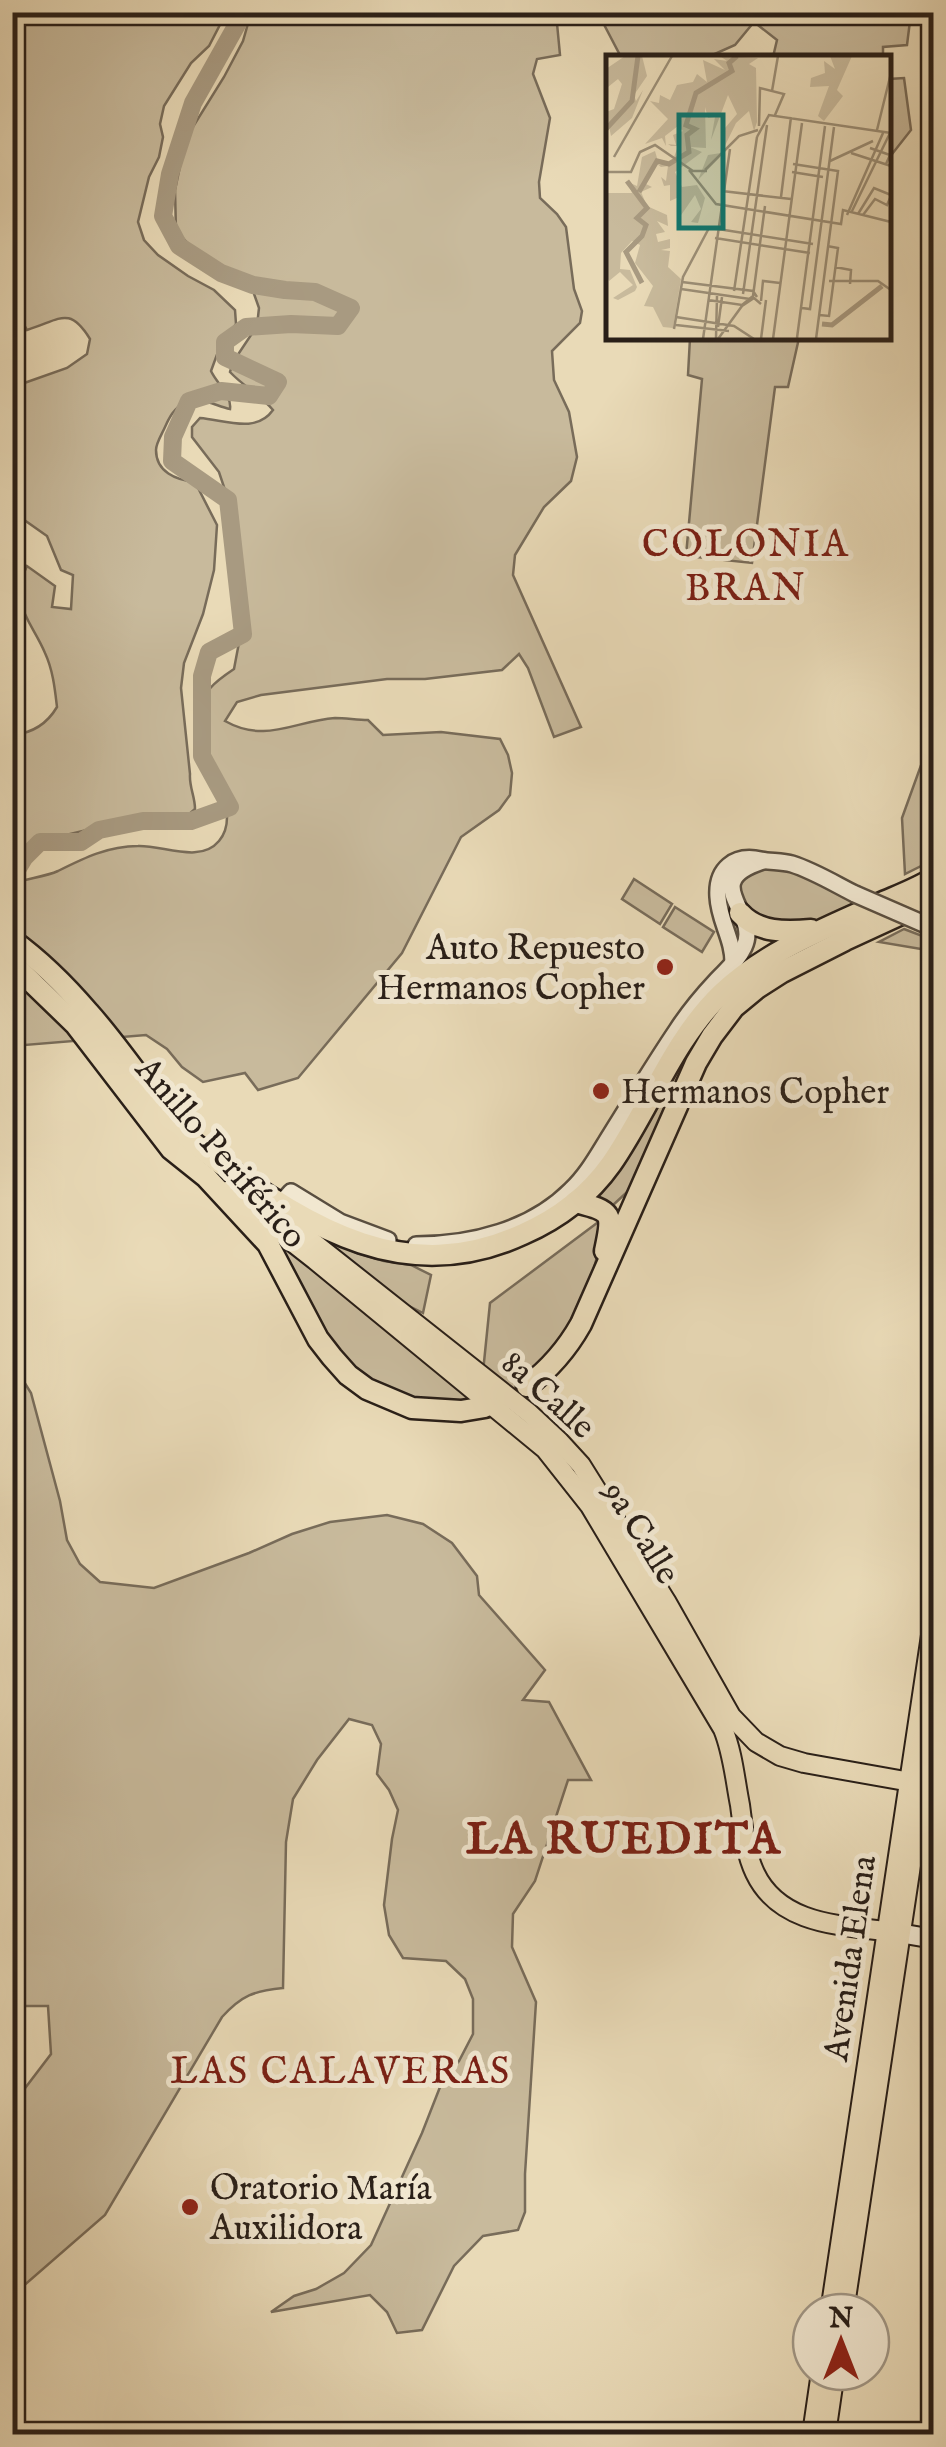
<svg xmlns="http://www.w3.org/2000/svg" width="946" height="2447" font-family="'IM FELL English',serif">
<style>
.green{fill:#c8ba9c;stroke:#786c5a;stroke-width:2.5}
.lines{fill:none;stroke-linecap:round;stroke-linejoin:round}
.river{stroke:#a89a81;stroke-width:18}
.tertiary-casing{stroke:#594e40;stroke-width:20}
.secondary-casing{stroke:#291f18;stroke-width:22}
.primary-casing{stroke:#291f18;stroke-width:22}
.trunk-casing{stroke:#291f18;stroke-width:25}
.tertiary{stroke:#f1e7d0;stroke-width:15}
.secondary{stroke:#f1e7d0;stroke-width:18}
.primary{stroke:#e9dab7;stroke-width:18}
.trunk{stroke:#e9dab7;stroke-width:20}
.tertiary-bridge-casing{stroke:#594e40;stroke-width:20;stroke-linecap:butt}
.tertiary-bridge{stroke:#f1e7d0;stroke-width:15}
.poi-dot{fill:#8f2418;stroke:#f1e7d0;stroke-width:4}
.labels{text-anchor:middle;stroke-width:10;stroke-linejoin:round;paint-order:stroke}
.poi-label{font-size:35px;fill:#291f18;stroke:#f1e7d0;text-anchor:start}
.street-label{font-size:35px;fill:#291f18;stroke:#f1e7d0}
.neighbourhood-label{font-size:38px;letter-spacing:2.5px;fill:#7a1f14;stroke:#f1e7d0}
.district-label{font-size:45px;font-weight:bold;letter-spacing:2.5px;fill:#7a1f14;stroke:#f1e7d0}
.inset-river{fill:none;stroke:#a89a81;stroke-width:5}
.inset-road{fill:none;stroke:#9c8f77;stroke-width:2.5}
.view{fill:#0f766e;fill-opacity:0.15;stroke:#0f766e;stroke-width:5}
.inset-edge{fill:none;stroke:#291f18;stroke-width:5}
</style>
<rect width="100%" height="100%" fill="#e9dab7"/>
<filter id="stains"><feTurbulence type="fractalNoise" baseFrequency=".002" numOctaves="4"/><feColorMatrix values="0 0 0 0 .2 0 0 0 0 .09 0 0 0 0 .02 0 0 0 .5 -.17"/></filter>
<radialGradient id="worn" r=".72"><stop offset=".6" stop-color="#630" stop-opacity="0"/><stop offset="1" stop-color="#630" stop-opacity=".3"/></radialGradient>
<!-- green -->
<g class="green">
<path d="M13,12L226,13L209,46L191,63L164,106L160,124L163,137L159,157L149,177L138,222L144,240L158,255L188,276L214,290L235,310L236,324L219,349L211,371C217,384 232,395 230,409C215,406 200,395 184,403C174,408 169,418 165,427C162,434 156,443 156,450C156,472 176,480 195,482L217,525L214,570L203,614L184,663L181,688L190,774C189,787 195,796 195,809C163,841 137,823 98,828C66,833 34,843 13,867V735C33,733 47,724 57,707C55,690 53,670 45,653C31,620 8,604 27,566L55,586L52,607L71,609L73,575L61,570L47,536L13,512V387L67,368L87,354L90,339C69,305 60,320 27,330L17,312L13,311Z"/>
<path d="M251,13H556L560,55L537,59L533,74L550,118L539,182L540,198L557,214L566,227L574,289L582,311L580,323L552,351L554,380L569,412L577,457L571,481L544,507L515,555L513,575L581,727L554,737L528,668L519,654L502,670L425,679H387L261,695L237,702L225,721C266,744 294,721 335,718C346,718 357,720 368,720L383,735L441,732L500,739L508,755L512,773L510,795L499,810L461,837L402,953L298,1078L258,1090L245,1073L203,1082L182,1067L167,1049L146,1035L13,1046L14,883C28,878 45,877 58,871C84,858 108,846 138,846C163,845 200,864 219,841C231,827 228,805 220,790C217,783 211,776 209,769C206,760 209,748 207,738C206,731 202,724 201,716C200,692 216,681 234,669L241,632L225,490L219,472L192,437V427L200,418C225,420 256,434 273,410C260,394 244,387 230,372L233,362L257,326L259,308L253,291L204,260L176,231L175,190L186,138L224,77L243,41Z"/>
<path d="M598,13H911L907,45L883,47V58L773,57L777,40L754,22L735,45L708,57H621Z"/>
<path d="M904,78L911,130L889,158V79Z"/>
<path d="M690,338H799L788,387H775L752,563L686,556L702,379L688,375Z"/>
<path d="M933,732V860L905,874L902,818Z"/>
<path d="M767,868L799,872L858,904L822,923L798,926L755,918C742,903 734,893 744,874Z"/>
<path d="M634,879L672,904L660,924L622,899Z"/>
<path d="M675,907L714,932L702,952L663,927Z"/>
<path d="M904,929L933,940V951L879,942Z"/>
<path d="M740,990L639,1181L612,1206L589,1198L705,1019Z"/>
<path d="M287,1214L331,1242L357,1253L384,1261L411,1265L431,1275L423,1313L385,1294Z"/>
<path d="M601,1220L606,1223C588,1291 575,1355 509,1392L483,1372L490,1303Z"/>
<path d="M277,1240L478,1400L438,1406L380,1390L335,1353Z"/>
<path d="M13,1364L31,1393L60,1501L67,1540L80,1564L100,1582L154,1588L249,1553L292,1534L330,1522L387,1515L423,1524L452,1543L477,1576L479,1595L545,1670L523,1700L549,1702L591,1780H568L535,1881L513,1914L512,1947L536,2002L525,2174V2212L518,2230L483,2236L454,2266L422,2330L397,2333L387,2312L370,2295L271,2312L294,2296L316,2289L344,2273L371,2245L422,2133L442,2082L459,2061L473,2034V1999L465,1979L446,1961L403,1958L389,1935L384,1905L392,1839L398,1810L389,1790L377,1774L381,1744L372,1725L349,1719L317,1760L293,1799L286,1842L283,1988C254,1991 242,1995 222,2017L105,2215L13,2295V2104L51,2054L48,2006H23L13,1991Z"/>
</g>
<g class="lines">
<!-- river -->
<path class="river" d="M12,878L24,858L40,842H81L99,830L143,821H191L230,807L202,756V676L209,652L243,634L228,500L172,461L173,437L189,401L221,391L269,396L278,382L225,357V342L246,327L291,324L338,326L351,308L315,292L285,290L253,285L221,273L179,246L163,216L170,174L193,103L244,12"/>
<!-- tertiary casing -->
<g class="tertiary-casing">
<g id="tertiary">
<path d="M733,965C734,940 719,921 718,897C716,869 734,854 761,860C771,862 782,861 792,864C814,871 835,884 855,894"/>
<path d="M281,1203L291,1192L340,1222L388,1240"/>
<path d="M416,1245C472,1245 531,1230 571,1190C588,1174 599,1153 611,1134C633,1099 654,1064 677,1030C688,1013 701,997 715,982C726,970 737,962 744,947C761,912 696,883 763,861"/>
</g>
</g>
<!-- secondary casing -->
<g class="secondary-casing">
<path id="secondary" d="M899,1933L934,1939"/>
</g>
<!-- primary casing -->
<g class="primary-casing">
<g id="primary">
<path d="M227,1191L315,1260L545,1449L590,1506L723,1729C733,1753 735,1780 740,1805C743,1827 745,1852 755,1873C781,1928 848,1925 899,1933"/>
<path d="M257,1198L529,1413L559,1441L581,1465L666,1601L731,1716L756,1742L780,1756L804,1763L922,1784"/>
<path d="M830,2312L934,1615"/>
<path d="M844,2312L934,1712"/>
<path d="M812,2434L821,2372"/>
<path d="M826,2434L835,2372"/>
</g>
</g>
<!-- trunk casing -->
<g class="trunk-casing">
<g id="trunk">
<path d="M740,913C758,933 786,932 811,930"/>
<path d="M12,940C41,961 66,986 89,1013C114,1041 136,1073 159,1103C166,1112 173,1124 182,1133C192,1143 206,1152 217,1161C311,1228 406,1288 523,1234C557,1219 589,1195 611,1164C650,1108 672,1041 722,993C767,951 824,929 879,904C897,896 917,889 934,878"/>
<path d="M12,963L75,1024L171,1149L206,1177L268,1244L318,1339L332,1357L348,1375L367,1389L412,1408L461,1411L485,1407"/>
<path d="M575,1202C614,1211 613,1214 605,1251"/>
<path d="M527,1386C551,1368 567,1349 581,1324L696,1063L712,1036L734,1007L757,988L782,972L845,940L934,899"/>
</g>
</g>
<!-- tertiary -->
<use href="#tertiary" class="tertiary"/>
<!-- secondary -->
<use href="#secondary" class="secondary"/>
<!-- primary -->
<use href="#primary" class="primary"/>
<!-- trunk -->
<use href="#trunk" class="trunk"/>
<!-- tertiary-bridge casing -->
<g class="tertiary-bridge-casing">
<path id="tertiary-bridge" d="M855,894L924,924"/>
</g>
<!-- tertiary-bridge -->
<use href="#tertiary-bridge" class="tertiary-bridge"/>
</g>
<!-- markers -->
<g class="poi-dot">
<circle cx="665" cy="967" r="10"/>
<circle cx="601" cy="1091" r="10"/>
<circle cx="190" cy="2207" r="10"/>
</g>
<g class="labels">
<!-- poi labels -->
<g class="poi-label">
<text x="645" y="959" text-anchor="end">Auto Repuesto<tspan x="645" dy="40">Hermanos Copher</tspan></text>
<text x="621" y="1103">Hermanos Copher</text>
<text x="210" y="2199">Oratorio María<tspan x="210" dy="40">Auxilidora</tspan></text>
</g>
<!-- street labels -->
<g class="street-label">
<text transform="translate(222 1152) rotate(49)" y="12">Anillo Periférico</text>
<text transform="translate(549 1394) rotate(42)" y="12">8a Calle</text>
<text transform="translate(642 1532) rotate(58)" y="12">9a Calle</text>
<text transform="translate(849 1958) rotate(-82)" y="12">Avenida Elena</text>
</g>
<!-- neighbourhood labels -->
<g class="neighbourhood-label">
<text x="746" y="556">COLONIA<tspan x="746" dy="44">BRAN</tspan></text>
<text x="341" y="2083">LAS CALAVERAS</text>
</g>
<!-- district labels -->
<g class="district-label">
<text x="624" y="1853">LA RUEDITA</text>
</g>
</g>
<!-- overview -->
<g transform="translate(606 55)">
<rect width="285" height="285" fill="#e9dab7"/>
<path d="M19,1H36L41,21L28,40L30,46L37,35L26,63L5,81L0,57L8,54L16,29L12,24L2,32L0,14ZM114,1L152,3L143,9L150,13L151,67L148,76L143,56L130,68L113,103L92,125L102,100L115,98L119,73L131,59L122,40L105,85L109,62L102,63L99,52L100,93L84,92L96,97L69,117L76,132L91,130L99,143L92,168L85,167L95,154L89,140L71,166L73,142L64,146V130L58,131L55,122L60,126L62,111L55,112L51,109L40,129L46,132L35,137L41,151L61,160L62,171L51,166L59,177L50,179L52,187L64,184V193L55,195L64,196L62,212L75,224L67,273L57,272L47,252L38,251L47,231L29,208L34,190L26,186L15,198L14,214L24,215L31,232L29,236L12,245L7,243L27,230L14,217L3,226L0,220V138H26L22,127L31,131L36,102L49,96L53,110L67,105L72,91H65L62,89L70,90L67,80L77,76L72,71L59,81L60,91L56,83L39,89L62,64L44,46L53,48L54,40L64,45L71,30L87,27L91,19L101,27L97,5L119,15L108,4L121,6ZM224,1H246L231,35L237,41L218,66L212,61L223,31L204,32L205,23L219,18L218,6L229,14Z" fill="#c8ba9c"/>
<path class="inset-river" d="M0,74L26,46L32,1M21,126L41,153L31,163L40,170L36,181L20,197L36,228M33,137L51,106L63,109L83,97L81,80L89,74L80,70L90,38L126,16L123,8L131,1M216,269L226,270L276,231"/>
<path class="inset-road" d="M166,36L172,1M153,71L154,33L178,39L169,60M271,75L285,18M151,82L163,60L285,78M264,93L284,100L280,109M245,98L285,111M8,102L66,1M224,106L267,86M187,109L232,116L210,284M83,115L110,149L235,169L237,155L285,167M99,115L133,81L152,75M0,117H25L34,97L49,90L87,116H101M186,117L217,122M116,136L185,144M175,142L185,62M246,156L284,78M252,159L268,133L285,140M241,160L277,78M257,160L269,144L281,150L285,141M112,174L207,189M109,183L204,198M229,212L245,215L244,229M223,226H272L285,235M76,227L147,236L151,242M75,234L144,244M128,236L151,82M137,239L161,70M102,245L136,250L147,241L159,151M155,246L157,226L174,228M196,253L204,254L228,72M213,260L223,261L232,193L221,191M70,262L128,271L148,284M70,270L123,276M112,272L116,242M68,274L77,222L103,173L111,174M110,283L111,241M191,283L219,71M97,284L124,94M112,284L136,251L148,243L155,249M155,284L160,245M167,284L196,68"/>
<path class="view" d="M73,60H117V173H73Z"/>
<rect width="285" height="285" class="inset-edge"/>
</g>
<!-- margin -->
<rect width="946" height="2447" fill="none" stroke="#e9dab7" stroke-width="50"/>
<rect x="15" y="15" width="916" height="2417" fill="none" stroke="#291f18" stroke-width="5"/>
<rect x="25" y="25" width="896" height="2397" fill="none" stroke="#291f18" stroke-width="2.5"/>
<!-- north arrow -->
<g transform="translate(841 2342)"><circle r="48" fill="#f1e7d0" stroke="#a19786" stroke-width="2.5"/>
<path d="M0-8L18 38L0 25L-18 38Z" fill="#8f2418"/>
<text y="-15" font-size="28" font-weight="bold" text-anchor="middle" fill="#291f18">N</text>
</g>
<rect width="100%" height="100%" filter="url(#stains)"/>
<rect width="100%" height="100%" fill="url(#worn)"/>
</svg>
